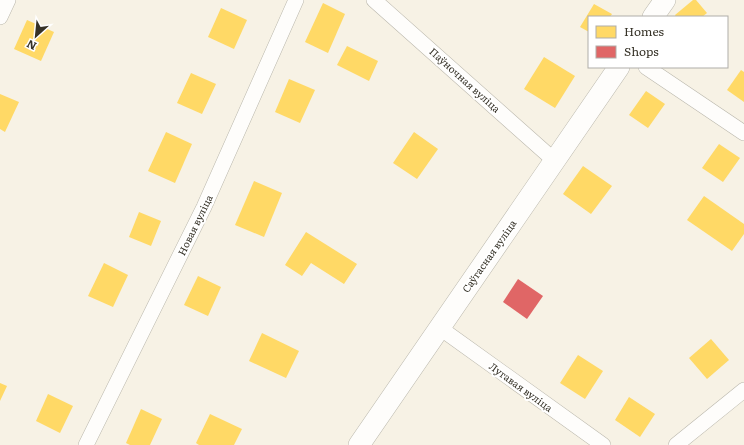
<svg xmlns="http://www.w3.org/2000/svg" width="744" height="445" font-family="Literata,serif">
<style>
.homes{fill:#ffd966}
.shops{fill:#e06666}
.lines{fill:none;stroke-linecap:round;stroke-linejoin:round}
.street-casing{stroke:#bab7ac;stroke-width:16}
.secondary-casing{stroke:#bab7ac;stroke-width:22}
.street{stroke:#fefdfb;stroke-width:15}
.secondary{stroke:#fefdfb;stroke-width:21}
.labels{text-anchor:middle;stroke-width:4;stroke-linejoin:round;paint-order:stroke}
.street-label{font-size:10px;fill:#363227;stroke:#fff}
</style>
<rect width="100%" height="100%" fill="#f7f2e5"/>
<!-- homes -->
<g class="homes">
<path d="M693,0H696L707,13L702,17H676L675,15Z"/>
<path d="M323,3L345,14L328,53L305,42Z"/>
<path d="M594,4L612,14L610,17H589V32L580,27Z"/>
<path d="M221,8L247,20L234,49L208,37Z"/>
<path d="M27,20L54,32L41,61L14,49Z"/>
<path d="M347,46L378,61L369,81L337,65Z"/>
<path d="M544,57L575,76L555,108L524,89Z"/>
<path d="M741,70L744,72V102L727,90Z"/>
<path d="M191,73L216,84L202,114L177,103Z"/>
<path d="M289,79L315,90L300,123L275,112Z"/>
<path d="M646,91L665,104L648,128L629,115Z"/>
<path d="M0,94L19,102L5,132L0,129Z"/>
<path d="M166,132L192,144L175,183L148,171Z"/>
<path d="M414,132L438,149L417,179L393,163Z"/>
<path d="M719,144L740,158L723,182L702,168Z"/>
<path d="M583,166L612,186L591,214L563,194Z"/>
<path d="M254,181L282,193L264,237L235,225Z"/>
<path d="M704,196L744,224V234L732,251L687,220Z"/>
<path d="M139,212L161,221L151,246L129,237Z"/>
<path d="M306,232L357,264L344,284L311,263L302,276L285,265Z"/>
<path d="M104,263L128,275L113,307L88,296Z"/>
<path d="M198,276L221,287L208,316L184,305Z"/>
<path d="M262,333L299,351L286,378L249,361Z"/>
<path d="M711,339L729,360L707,379L689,358Z"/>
<path d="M578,355L603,371L585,399L560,383Z"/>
<path d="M0,383L7,386L0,401Z"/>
<path d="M48,394L73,406L60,433L36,421Z"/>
<path d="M629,397L655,414L640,437L615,420Z"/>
<path d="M141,409L162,419L150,445H130L126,443Z"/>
<path d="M210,414L242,429L234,445H199L196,443Z"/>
</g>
<!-- shops -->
<path class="shops" d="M518,279L543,296L527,319L503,302Z"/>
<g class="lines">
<!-- street casing -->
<g class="street-casing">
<g id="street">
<path d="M374,0L555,161"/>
<path d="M0,17L8,0"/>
<path d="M646,67L744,133"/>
<path d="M440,328L603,445"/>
<path d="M86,445L204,207L296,0"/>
<path d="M676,445L744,390"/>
</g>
</g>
<!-- secondary casing -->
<g class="secondary-casing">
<g id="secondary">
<path d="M653,17L665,0"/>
<path d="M359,445L619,67"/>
</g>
</g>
<!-- street -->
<use href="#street" class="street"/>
<!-- secondary -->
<use href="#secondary" class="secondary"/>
</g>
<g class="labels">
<!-- street labels -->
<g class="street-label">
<text transform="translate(465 80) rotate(42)" y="4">Паўночная вуліца</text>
<text transform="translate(195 225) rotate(-64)" y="4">Новая вуліца</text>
<text transform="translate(489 256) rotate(-55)" y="4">Саўгасная вуліца</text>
<text transform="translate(521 387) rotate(36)" y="4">Лугавая вуліца</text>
</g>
</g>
<!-- legend -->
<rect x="588" y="16" width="140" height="52" fill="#ffffff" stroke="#afada9"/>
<rect x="596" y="26" width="20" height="12" fill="#ffd966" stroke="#afada9"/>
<text x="624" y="36" font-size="12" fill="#363227">Homes</text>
<rect x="596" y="46" width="20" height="12" fill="#e06666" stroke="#afada9"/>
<text x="624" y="56" font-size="12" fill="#363227">Shops</text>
<!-- north arrow -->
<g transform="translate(36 36) rotate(207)" stroke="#ffffff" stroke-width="3" paint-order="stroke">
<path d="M0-3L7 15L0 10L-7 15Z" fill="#363227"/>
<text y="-6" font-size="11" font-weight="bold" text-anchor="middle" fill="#363227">N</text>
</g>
</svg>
